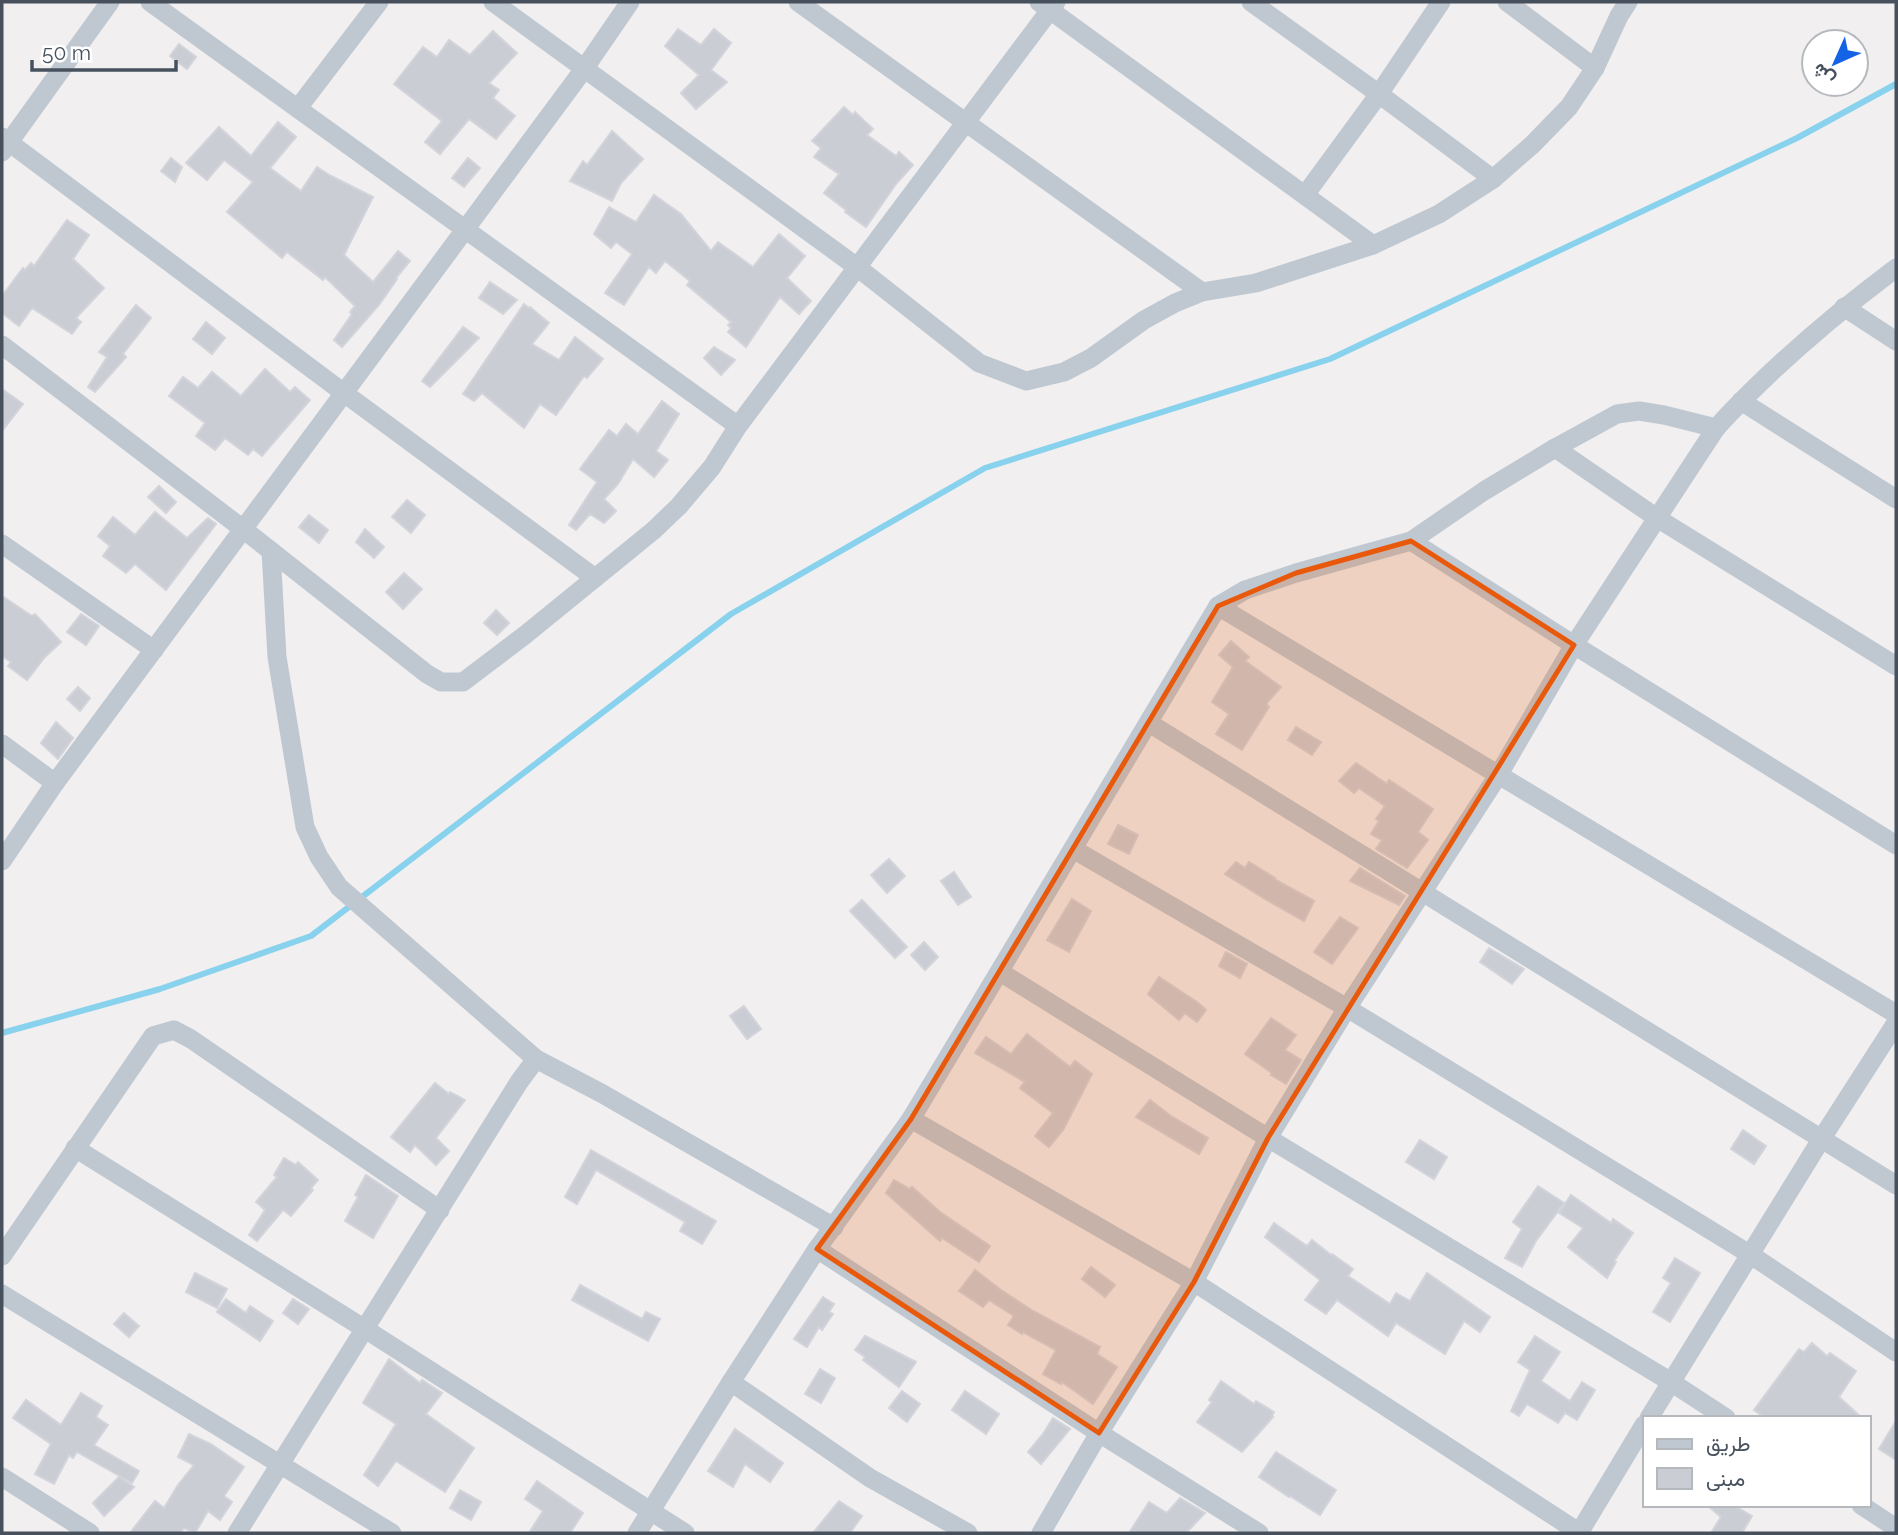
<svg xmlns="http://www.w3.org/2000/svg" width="1898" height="1535" font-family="Raleway,Vazirmatn,sans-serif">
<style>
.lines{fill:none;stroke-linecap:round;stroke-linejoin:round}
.stream{stroke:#88d2ee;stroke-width:6}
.building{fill:#cbcdd4;stroke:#d3d4db;stroke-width:2}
.street{stroke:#bfc8d1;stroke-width:19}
.marked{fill:#e8590c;fill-opacity:0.2;stroke:#e8590c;stroke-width:5;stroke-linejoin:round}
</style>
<rect width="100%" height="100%" fill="#f1efef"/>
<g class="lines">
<!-- stream -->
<path class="stream" d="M2,1033L160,989L311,936L731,614L985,468L1330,359L1797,138L1896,84"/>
</g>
<!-- building -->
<g class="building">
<path d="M678,29L701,45L714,29L731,43L711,70L727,82L696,109L681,93L699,75L665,46Z"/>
<path d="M493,31L517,53L489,83L499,90L493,98L515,116L496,139L469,119L440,154L425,142L442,121L394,84L423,47L437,57L449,40L470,55Z"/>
<path d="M179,44L196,57L187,69L170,56Z"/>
<path d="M844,107L853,115L855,112L873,129L867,135L896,156L899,152L913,165L896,184L866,227L845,212L846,210L824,193L839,174L814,157L821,148L812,141Z"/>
<path d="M278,122L296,137L270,168L301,191L317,167L331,176L373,197L344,255L373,282L398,251L410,261L396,278L397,279L379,305L342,347L334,340L352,314L350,312L355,306L325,277L323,280L287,252L282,258L227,212L253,182L224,160L207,180L186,163L219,127L251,156Z"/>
<path d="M612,131L643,159L621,183L612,201L570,181L583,161L587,165Z"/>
<path d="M171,158L182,167L175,182L161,171Z"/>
<path d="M468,158L480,168L464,187L452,178Z"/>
<path d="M654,195L681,214L711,251L718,242L753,267L779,234L805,256L787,278L811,301L799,314L780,297L746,347L728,332L731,328L728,325L731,322L687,285L690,281L665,261L656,273L649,267L624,305L605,293L632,254L616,242L611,248L594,234L609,207L636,222Z"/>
<path d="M67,220L89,235L73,259L104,288L76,318L81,322L72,334L32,308L19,326L2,313V296L23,268L25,270L31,263L34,266Z"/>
<path d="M490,282L517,300L503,314L479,298Z"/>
<path d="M524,304L529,308L530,307L549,323L532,344L559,360L575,337L603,359L587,378L584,376L556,415L540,404L524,428L482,393L474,401L463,394Z"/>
<path d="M136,305L151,318L123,354L126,357L95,392L88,387L107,357L99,352Z"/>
<path d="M206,322L225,338L212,354L193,339Z"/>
<path d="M463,327L479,338L430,387L422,381Z"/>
<path d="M714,347L735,360L721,375L704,358Z"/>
<path d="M265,369L290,392L295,387L310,400L262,456L253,449L248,455L225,438L215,450L196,436L205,423L169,396L183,377L198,388L212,372L241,396Z"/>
<path d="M2,389L23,404L2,431Z"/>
<path d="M662,401L679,414L656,451L668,460L654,477L633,459L618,484L604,499L616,511L604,523L590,514L576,530L569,525L597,482L580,469L609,430L617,436L626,424L638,434Z"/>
<path d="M159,486L176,502L166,513L148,497Z"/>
<path d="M407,500L425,515L411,533L392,517Z"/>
<path d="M155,512L187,538L208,518L216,524L166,590L135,564L126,573L103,556L110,546L98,536L113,517L135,535Z"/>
<path d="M309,515L328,530L319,543L299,527Z"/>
<path d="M365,529L384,547L374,558L356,542Z"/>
<path d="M404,573L422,589L403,609L386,592Z"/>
<path d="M2,596L32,616L35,614L61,642L45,657L27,680L8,666L11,662L2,656Z"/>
<path d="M496,610L509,623L497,635L484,623Z"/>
<path d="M81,614L99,626L86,645L67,632Z"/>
<path d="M1231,641L1249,657L1245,661L1281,687L1266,704L1269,707L1242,750L1216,734L1229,714L1212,702L1233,667L1219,655Z"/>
<path d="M78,687L90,698L80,711L67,699Z"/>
<path d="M56,722L73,738L58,759L41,743Z"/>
<path d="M1296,727L1321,742L1312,755L1288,740Z"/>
<path d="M1356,763L1387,784L1389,780L1433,809L1418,832L1428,840L1407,868L1376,849L1382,840L1371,834L1379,821L1376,819L1385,806L1359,788L1354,793L1339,781Z"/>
<path d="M1118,825L1138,835L1129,854L1108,844Z"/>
<path d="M889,859L905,876L887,893L871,875Z"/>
<path d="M1236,862L1245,868L1249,862L1275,878L1274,879L1314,901L1304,921L1265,899L1225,874Z"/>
<path d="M1360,868L1405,896L1399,905L1350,881Z"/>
<path d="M954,872L971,897L958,905L941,881Z"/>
<path d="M1072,899L1091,911L1069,952L1047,940Z"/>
<path d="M862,900L907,947L895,958L850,911Z"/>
<path d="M1340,917L1358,928L1332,964L1314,952Z"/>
<path d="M924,942L938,957L925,970L911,955Z"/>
<path d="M1489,948L1524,969L1512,984L1480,962Z"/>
<path d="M1226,952L1247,964L1240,978L1219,966Z"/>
<path d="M1159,977L1197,1002L1206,1010L1197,1022L1185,1013L1179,1020L1148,994Z"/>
<path d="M744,1006L761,1029L747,1039L730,1016Z"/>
<path d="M1271,1018L1296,1035L1285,1050L1301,1060L1286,1084L1271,1075L1272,1073L1245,1054Z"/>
<path d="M1027,1034L1070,1067L1075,1061L1092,1074L1063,1130L1049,1147L1035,1136L1053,1113L1020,1088L1025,1082L975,1053L986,1037L1011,1054Z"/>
<path d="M435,1083L449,1094L450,1092L465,1100L436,1138L449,1151L436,1165L415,1145L410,1152L391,1137Z"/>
<path d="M1150,1100L1171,1116L1208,1138L1199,1154L1136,1117Z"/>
<path d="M1743,1130L1766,1146L1754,1164L1731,1149Z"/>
<path d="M1420,1140L1447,1157L1434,1179L1406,1162Z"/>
<path d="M591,1150L716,1221L702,1244L680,1231L685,1222L596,1170L577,1204L565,1197Z"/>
<path d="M284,1158L296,1165L298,1162L318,1180L311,1188L313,1190L291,1216L283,1210L257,1241L249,1235L265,1210L256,1202L277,1177L274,1175Z"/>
<path d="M366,1175L398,1196L373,1238L345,1221L358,1197L355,1195Z"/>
<path d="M894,1180L910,1189L912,1187L940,1212L990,1246L979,1262L942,1238L940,1241L886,1193Z"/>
<path d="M1538,1186L1564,1203L1536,1241L1522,1267L1505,1258L1522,1229L1513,1222Z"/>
<path d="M1571,1195L1611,1223L1613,1219L1633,1233L1614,1261L1616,1262L1607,1278L1568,1247L1583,1228L1559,1213Z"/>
<path d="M1274,1223L1307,1246L1312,1240L1331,1255L1332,1254L1353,1269L1348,1276L1390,1304L1396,1293L1410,1301L1427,1273L1490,1317L1480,1332L1464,1321L1445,1354L1396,1323L1388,1336L1337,1300L1326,1314L1305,1300L1320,1280L1265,1237Z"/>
<path d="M1675,1258L1700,1273L1670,1322L1653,1312L1671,1283L1663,1278Z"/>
<path d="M1091,1267L1115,1285L1105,1297L1082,1279Z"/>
<path d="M975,1270L1001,1290L1033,1311L1100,1347L1097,1354L1117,1367L1093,1404L1062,1382L1061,1384L1043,1374L1056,1350L1023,1332L1022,1334L1008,1325L1014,1316L989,1300L983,1307L959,1291Z"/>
<path d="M195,1273L227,1289L217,1308L186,1292Z"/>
<path d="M580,1285L642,1319L646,1312L660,1319L648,1341L572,1300Z"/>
<path d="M823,1297L834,1304L829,1312L833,1314L822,1330L819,1327L807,1347L794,1339Z"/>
<path d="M226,1299L246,1313L250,1306L273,1321L260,1341L217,1312Z"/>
<path d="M293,1299L309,1309L298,1324L283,1313Z"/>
<path d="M124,1313L139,1326L129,1337L114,1324Z"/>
<path d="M865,1336L916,1362L899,1387L863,1360L865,1357L855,1350Z"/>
<path d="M1535,1336L1560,1352L1541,1381L1570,1401L1582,1382L1595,1390L1577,1420L1565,1413L1558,1423L1527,1404L1519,1416L1511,1411L1530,1370L1518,1362Z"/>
<path d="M1812,1343L1827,1356L1830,1353L1856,1371L1839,1397L1862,1418H1765L1754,1410L1799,1349L1804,1352Z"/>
<path d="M389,1359L420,1383L422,1380L442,1393L426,1414L474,1448L445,1492L396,1461L378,1486L364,1475L396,1424L363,1403Z"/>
<path d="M820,1369L835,1378L821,1403L805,1394Z"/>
<path d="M1221,1381L1254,1404L1256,1401L1274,1412L1272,1416L1273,1417L1242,1452L1197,1422L1212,1402L1209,1400Z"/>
<path d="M902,1391L920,1404L907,1422L889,1408Z"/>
<path d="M965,1391L999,1414L986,1434L952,1410Z"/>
<path d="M81,1393L102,1406L96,1417L108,1425L94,1445L139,1471L132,1483L77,1452L73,1458L69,1455L54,1484L35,1474L51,1444L13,1418L26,1400L61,1425Z"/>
<path d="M1053,1418L1070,1429L1041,1464L1028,1452L1043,1434Z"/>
<path d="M1896,1421V1460L1879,1449Z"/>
<path d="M735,1429L783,1463L770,1482L745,1464L733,1487L708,1471Z"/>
<path d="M189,1434L211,1444L244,1467L224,1496L232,1502L220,1520L208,1511L195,1533L184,1528L180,1533H130L155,1501L164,1508L178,1485L194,1465L178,1457Z"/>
<path d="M1276,1452L1336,1490L1320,1515L1290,1496L1289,1497L1259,1477Z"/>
<path d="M119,1477L134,1487L104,1516L93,1503Z"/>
<path d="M537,1481L583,1513L570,1533H529L543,1511L525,1499Z"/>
<path d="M460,1490L481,1502L471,1520L450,1508Z"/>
<path d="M1180,1498L1205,1513L1186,1533H1129L1149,1502L1167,1513Z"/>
<path d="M839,1501L862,1516L850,1533H813Z"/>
<path d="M1707,1505H1733L1752,1516L1742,1533H1711L1721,1517Z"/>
</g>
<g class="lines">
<!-- street -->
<g class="street">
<path d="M150,2L738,426"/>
<path d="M493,2L857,267L979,363L1026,381L1064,372L1091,358L1144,320L1175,303L1202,292L1256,283L1373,245L1439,214L1493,179L1532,145L1569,107L1595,68L1619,16L1628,2"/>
<path d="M798,2L1202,292"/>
<path d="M1039,2L1373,245"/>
<path d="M1251,2L1379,94L1493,179"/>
<path d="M1507,2L1595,68"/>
<path d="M298,108L379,2"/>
<path d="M2,137L344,393L595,578"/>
<path d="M2,152L110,2"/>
<path d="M1305,195L1379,94L1441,2"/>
<path d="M1844,307L1896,341"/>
<path d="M2,345L243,529L427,674L441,682H463L525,635L654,530L679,506L712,467L738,426L1056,2"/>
<path d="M1741,401L1896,499"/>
<path d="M1555,448L1657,518L1896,666"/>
<path d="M1411,541L1574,645L1896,845"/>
<path d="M2,544L154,650"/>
<path d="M271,551L277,657L305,827L319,857L339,887L536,1059L601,1093L834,1227"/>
<path d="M1218,606L1896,1014"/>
<path d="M1149,723L1896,1185"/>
<path d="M2,744L55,783"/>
<path d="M1073,849L1347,1008L1751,1255L1896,1352"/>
<path d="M2,861L55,783L584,69L630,2"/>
<path d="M1000,972L1268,1138L1671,1382L1726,1418"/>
<path d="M911,1119L1194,1282L1580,1533"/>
<path d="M75,1148L365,1329L685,1533"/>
<path d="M817,1249L1099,1433L1259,1533"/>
<path d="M2,1256L153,1036L174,1030L191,1039L440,1210"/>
<path d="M2,1294L392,1533"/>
<path d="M731,1382L870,1478L968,1533"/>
<path d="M1649,1418L1822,1138L1896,1023"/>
<path d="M2,1477L90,1533"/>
<path d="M1861,1505L1896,1528"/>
<path d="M237,1533L519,1082L536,1059"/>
<path d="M637,1533L731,1382L817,1249L911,1119L1218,606L1245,590L1296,573L1411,541L1484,491L1555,448L1617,414L1639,411L1664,415L1716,428C1770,369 1832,316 1896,268"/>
<path d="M1041,1533L1099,1433L1194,1282L1268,1138L1347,1008L1499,774L1574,645L1716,428"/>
<path d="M1579,1533L1644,1425"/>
</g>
</g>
<!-- marked area -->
<path class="marked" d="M1411,541L1574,645L1268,1138L1194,1282L1099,1433L817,1249L911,1119L1218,606L1296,573Z"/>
<!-- border -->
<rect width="1898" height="1535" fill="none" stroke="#46515d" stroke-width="7"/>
<!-- legend -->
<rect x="1643" y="1416" width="228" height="91" fill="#ffffff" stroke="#b5b9be" stroke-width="2"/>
<rect x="1657" y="1439" width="35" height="10" fill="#bfc8d1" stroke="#b5b9be" stroke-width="2"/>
<text x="1706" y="1451" font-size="21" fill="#46515d">طريق</text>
<rect x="1657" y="1468" width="35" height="21" fill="#cbcdd4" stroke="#b5b9be" stroke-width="2"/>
<text x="1706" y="1486" font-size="21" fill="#46515d">مبنى</text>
<!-- north arrow -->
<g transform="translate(1835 63) rotate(225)"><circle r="33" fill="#ffffff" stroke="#b5b9be" stroke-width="2"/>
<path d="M0-5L12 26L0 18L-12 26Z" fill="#1462e6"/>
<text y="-10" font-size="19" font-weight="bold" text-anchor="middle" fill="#46515d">ش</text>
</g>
<!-- scale -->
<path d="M32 60v10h144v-10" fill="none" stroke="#46515d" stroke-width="3.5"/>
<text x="42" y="60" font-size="21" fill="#46515d" stroke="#ffffff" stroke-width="5" paint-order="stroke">50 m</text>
</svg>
